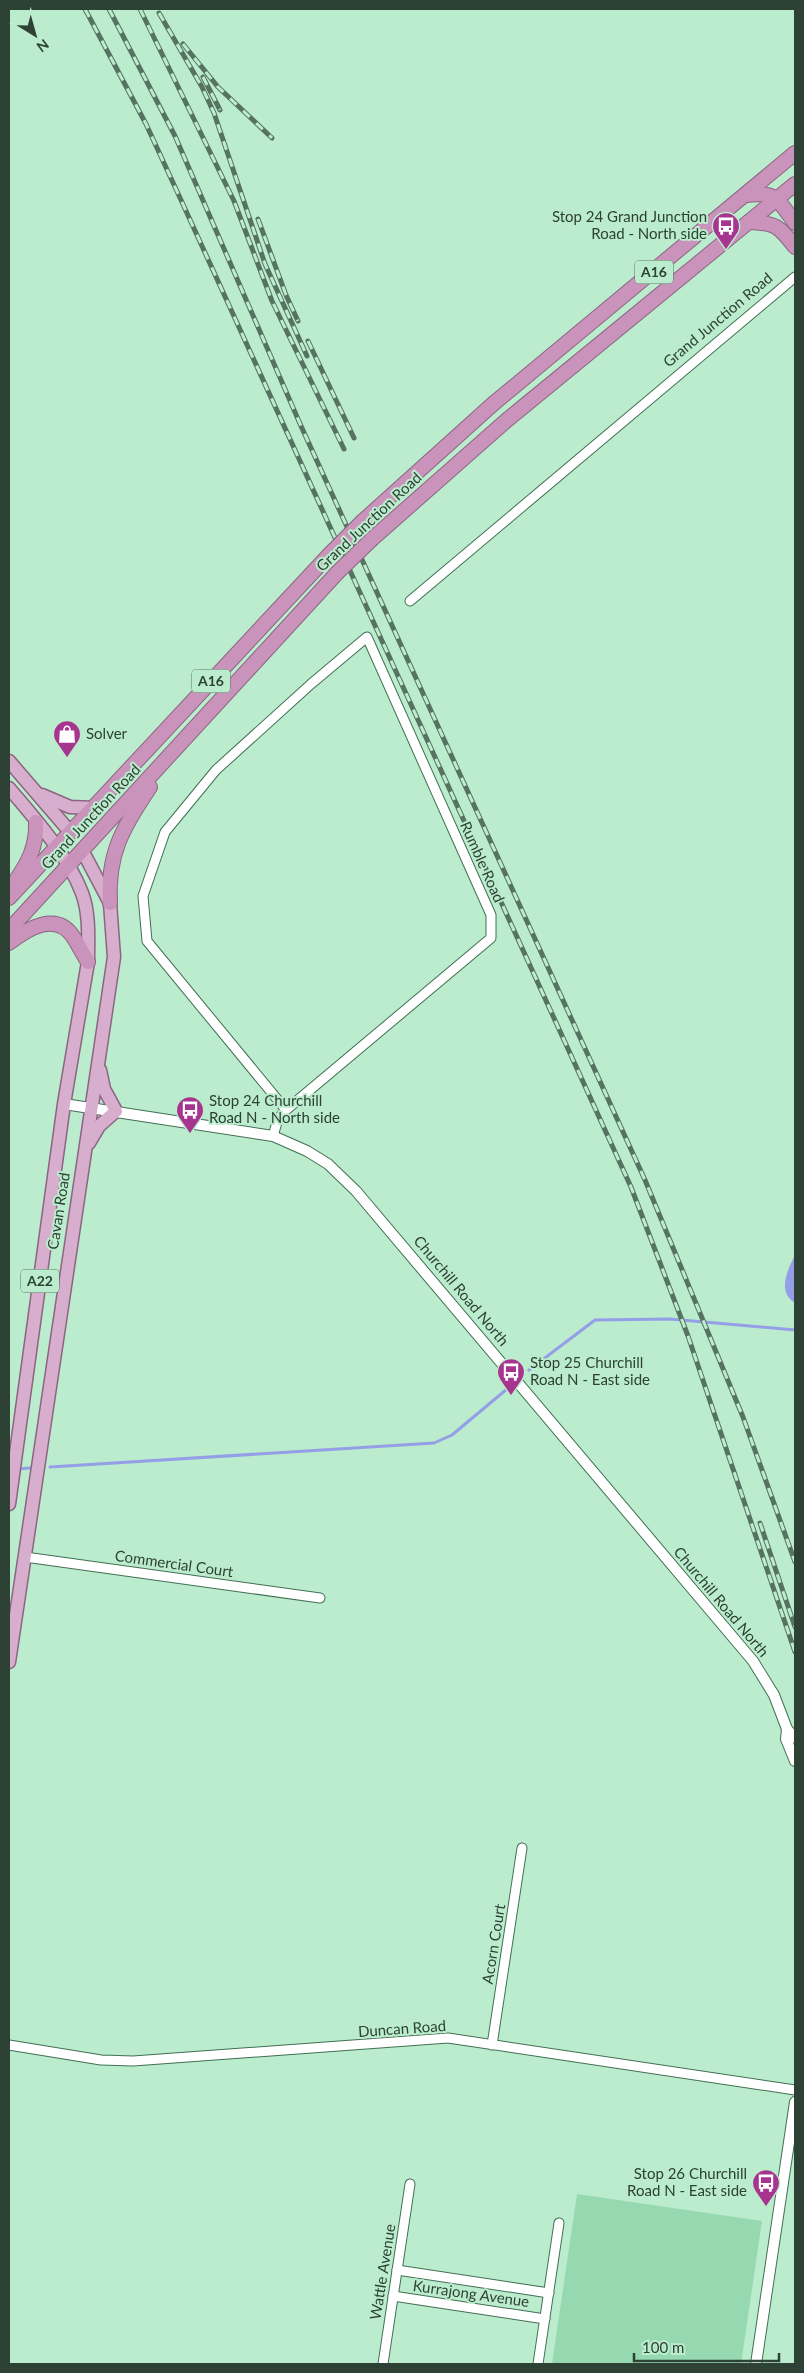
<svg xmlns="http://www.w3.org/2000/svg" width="804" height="2373" font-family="Lato,sans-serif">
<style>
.grass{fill:#96d9b0}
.water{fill:#949fe8}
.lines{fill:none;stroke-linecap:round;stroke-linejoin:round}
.stream{stroke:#949fe8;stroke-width:3}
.minor-casing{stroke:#426f54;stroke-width:11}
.tertiary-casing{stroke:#426f54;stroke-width:12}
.primary-casing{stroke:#8b6581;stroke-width:15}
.trunk-casing{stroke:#8b6581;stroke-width:16}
.minor{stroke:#fff;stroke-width:9}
.tertiary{stroke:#fff;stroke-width:10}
.primary{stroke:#d7aecd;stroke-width:12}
.trunk{stroke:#ca93bc;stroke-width:14}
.rail-casing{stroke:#567260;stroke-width:5}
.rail{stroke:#bbeccd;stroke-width:3;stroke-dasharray:9;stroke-linecap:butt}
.trunk-bridge-casing{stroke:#8b6581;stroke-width:16;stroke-linecap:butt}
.trunk-bridge{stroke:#ca93bc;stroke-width:14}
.labels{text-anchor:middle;stroke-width:4;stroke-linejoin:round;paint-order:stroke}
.shield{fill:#bbeccd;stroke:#587462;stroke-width:1}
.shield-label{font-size:14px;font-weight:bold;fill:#2d4134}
.poi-label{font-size:15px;fill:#2d4134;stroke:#bbeccd;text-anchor:start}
.street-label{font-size:15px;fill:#2d4134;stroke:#bbeccd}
</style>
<rect width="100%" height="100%" fill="#bbeccd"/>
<!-- grass -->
<path class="grass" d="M577,2194L762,2221L741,2364H552Z"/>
<!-- water -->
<path class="water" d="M795,1255V1303C777,1292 787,1271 795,1255Z"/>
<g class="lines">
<!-- stream -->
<g class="stream">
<path d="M529,1370L595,1320L670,1319L795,1330"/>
<path d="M50,1467L434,1443L452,1435L507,1389"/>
<path d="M18,1469L30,1468"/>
</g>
<!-- minor casing -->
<g class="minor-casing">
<g id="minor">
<path d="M410,601L795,277"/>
<path d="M273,1136L278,1119L286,1110L491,938V915L367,637L311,684L216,770L165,832L143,896L147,941L286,1110"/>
<path d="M25,1557L320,1598"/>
<path d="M9,2045L101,2060L133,2061L448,2038L795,2090"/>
<path d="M492,2045L522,1848"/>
<path d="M397,2270L549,2293"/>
<path d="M393,2296L545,2319"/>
<path d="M383,2364L410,2184"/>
<path d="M538,2364L559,2223"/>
</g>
</g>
<!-- tertiary casing -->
<g class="tertiary-casing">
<g id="tertiary">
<path d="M64,1104L273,1136L307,1151L328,1164L356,1191L753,1661L774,1695L787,1729L795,1738"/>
<path d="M787,1729L786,1739L795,1761"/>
<path d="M756,2364L795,2102"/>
</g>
</g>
<!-- primary casing -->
<g class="primary-casing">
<g id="primary">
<path d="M9,761L71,833"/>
<path d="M9,788C35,819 67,854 82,893C90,914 88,940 88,962L64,1104L9,1504"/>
<path d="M42,795L70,807L95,808"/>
<path d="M89,1143L99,1126L116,1111L104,1089L100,1070"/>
<path d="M9,1662L114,957L110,903L82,850"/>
</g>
</g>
<!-- trunk casing -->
<g class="trunk-casing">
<g id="trunk">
<path d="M746,195C777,191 778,200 795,223"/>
<path d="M749,222C776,223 779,226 795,247"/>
<path d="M363,521L493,404L795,153"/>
<path d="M372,539L507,420L795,184"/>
<path d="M14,883C28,863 37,847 36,822"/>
<path d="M9,898L328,556"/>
<path d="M110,903C107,854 123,827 150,787"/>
<path d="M9,930L337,573"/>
<path d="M9,943C27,929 57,910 74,938C79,946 83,954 88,962"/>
</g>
</g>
<!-- minor -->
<use href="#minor" class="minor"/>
<!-- tertiary -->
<use href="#tertiary" class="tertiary"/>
<!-- primary -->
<use href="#primary" class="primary"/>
<!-- trunk -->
<use href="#trunk" class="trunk"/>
<!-- rail casing -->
<g class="rail-casing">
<g id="rail">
<path d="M85,9L146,124L181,200L631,1187L688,1336L795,1652"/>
<path d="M109,9L175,136L301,426L645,1180L743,1417L795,1562"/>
<path d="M140,9L234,201L272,301L344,449"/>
<path d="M159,13L202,87L214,113L265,264L307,356"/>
<path d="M183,44L218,87L272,138"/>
<path d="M203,77L220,110"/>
<path d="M258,219L286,295L298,321"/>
<path d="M308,341L354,438"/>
<path d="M760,1523L795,1627"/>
</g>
</g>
<!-- rail -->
<use href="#rail" class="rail"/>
<!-- trunk-bridge casing -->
<g class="trunk-bridge-casing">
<g id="trunk-bridge">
<path d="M328,556L363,521"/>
<path d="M337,573L372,539"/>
</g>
</g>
<!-- trunk-bridge -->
<use href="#trunk-bridge" class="trunk-bridge"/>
</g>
<!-- icons -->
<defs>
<g id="bus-pin" transform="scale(1.4375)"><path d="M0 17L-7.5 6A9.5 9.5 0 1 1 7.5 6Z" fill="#a73590" stroke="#bbeccd"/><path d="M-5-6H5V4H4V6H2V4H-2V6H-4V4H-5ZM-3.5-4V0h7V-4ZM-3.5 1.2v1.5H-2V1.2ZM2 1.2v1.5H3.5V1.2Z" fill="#fff"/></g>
<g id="shop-pin" transform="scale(1.4375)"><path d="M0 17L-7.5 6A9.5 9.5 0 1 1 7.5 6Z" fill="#a73590" stroke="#bbeccd"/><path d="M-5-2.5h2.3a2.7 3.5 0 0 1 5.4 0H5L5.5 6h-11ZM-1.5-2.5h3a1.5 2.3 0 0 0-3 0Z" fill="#fff"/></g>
</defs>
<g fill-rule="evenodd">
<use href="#bus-pin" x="726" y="226"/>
<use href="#shop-pin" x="67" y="734"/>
<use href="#bus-pin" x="190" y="1110"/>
<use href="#bus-pin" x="511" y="1372"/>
<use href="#bus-pin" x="766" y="2183"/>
</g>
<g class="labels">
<!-- shield labels -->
<g class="shield">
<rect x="635" y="260.5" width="38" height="23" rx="4"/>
<rect x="192" y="669.5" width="38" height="23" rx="4"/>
<rect x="21" y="1269.5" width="38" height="23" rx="4"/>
</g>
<g class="shield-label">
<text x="654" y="277">A16</text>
<text x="211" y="686">A16</text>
<text x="40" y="1286">A22</text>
</g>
<!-- poi labels -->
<g class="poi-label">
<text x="707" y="222" text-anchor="end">Stop 24 Grand Junction<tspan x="707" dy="17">Road - North side</tspan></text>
<text x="86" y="739">Solver</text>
<text x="209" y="1106">Stop 24 Churchill<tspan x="209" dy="17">Road N - North side</tspan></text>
<text x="530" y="1368">Stop 25 Churchill<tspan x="530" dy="17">Road N - East side</tspan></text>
<text x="747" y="2179" text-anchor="end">Stop 26 Churchill<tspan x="747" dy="17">Road N - East side</tspan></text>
</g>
<!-- street labels -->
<g class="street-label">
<text transform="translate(718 320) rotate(-40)" y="5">Grand Junction Road</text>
<text transform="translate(369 522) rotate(-43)" y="5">Grand Junction Road</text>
<text transform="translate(91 817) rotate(-47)" y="5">Grand Junction Road</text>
<text transform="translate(482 862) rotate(66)" y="5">Rumble Road</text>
<text transform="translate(59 1211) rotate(-81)" y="5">Cavan Road</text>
<text transform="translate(461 1291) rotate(50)" y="5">Churchill Road North</text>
<text transform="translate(174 1564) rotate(8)" y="5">Commercial Court</text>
<text transform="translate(721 1602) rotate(50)" y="5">Churchill Road North</text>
<text transform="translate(494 1944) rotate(-81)" y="5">Acorn Court</text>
<text transform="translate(402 2029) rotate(-4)" y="5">Duncan Road</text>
<text transform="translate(383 2272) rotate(-81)" y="5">Wattle Avenue</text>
<text transform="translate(471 2294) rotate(8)" y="5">Kurrajong Avenue</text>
</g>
</g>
<!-- border -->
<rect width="804" height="2373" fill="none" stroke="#2d4134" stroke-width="20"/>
<!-- north arrow -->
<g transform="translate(35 35) rotate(143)" stroke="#bbeccd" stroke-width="4" paint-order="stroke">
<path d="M0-4L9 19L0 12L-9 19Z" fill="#2d4134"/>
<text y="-8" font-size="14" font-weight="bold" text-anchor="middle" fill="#2d4134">N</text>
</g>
<!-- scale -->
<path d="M634 2353v8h145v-8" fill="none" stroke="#2d4134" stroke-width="2.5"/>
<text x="642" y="2353" font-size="15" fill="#2d4134" stroke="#bbeccd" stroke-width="4" paint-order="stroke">100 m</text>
</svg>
